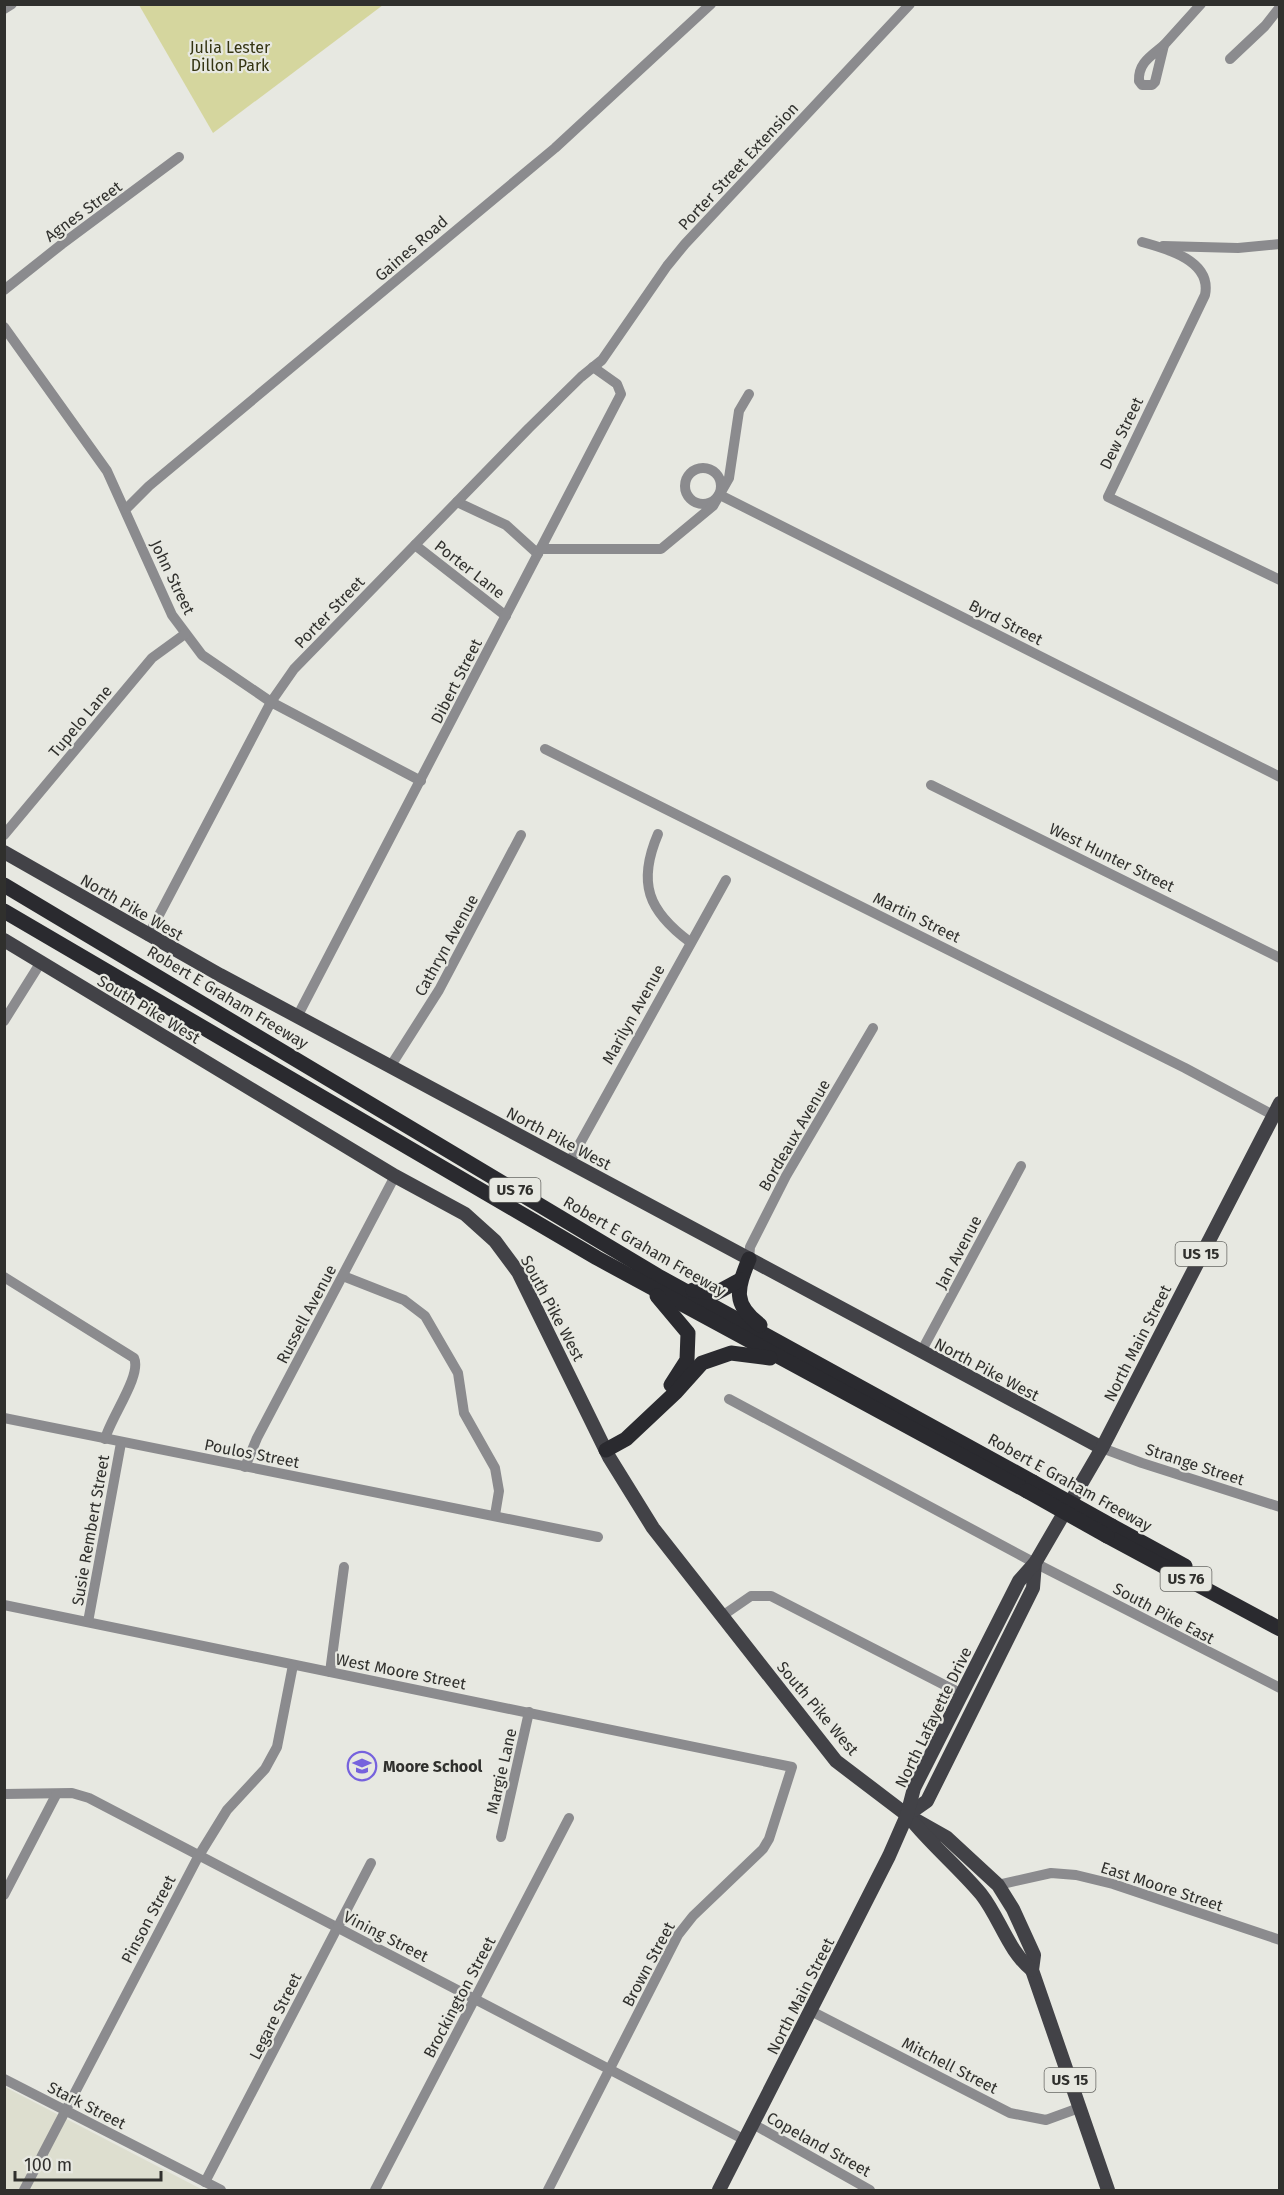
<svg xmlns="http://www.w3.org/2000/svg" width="1284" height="2195" font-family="'Fira Sans',sans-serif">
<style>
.built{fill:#dddecf}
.green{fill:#d5d69e}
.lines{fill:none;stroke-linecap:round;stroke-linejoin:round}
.minor{stroke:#8b8b8e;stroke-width:10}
.major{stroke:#424247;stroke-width:14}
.highway{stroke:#2a2a2f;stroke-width:15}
.highway-bridge{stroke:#2a2a2f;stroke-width:15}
.labels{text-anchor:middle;stroke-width:4.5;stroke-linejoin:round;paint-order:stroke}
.shield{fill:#e7e8e1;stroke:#676763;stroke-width:1.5}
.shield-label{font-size:15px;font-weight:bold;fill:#30302d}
.park-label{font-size:16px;fill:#343412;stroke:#e7e8e1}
.street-label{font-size:16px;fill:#30302d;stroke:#e7e8e1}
.poi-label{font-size:16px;font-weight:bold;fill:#30302d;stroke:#e7e8e1;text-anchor:start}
</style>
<rect width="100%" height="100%" fill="#e7e8e1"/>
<!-- built -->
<path class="built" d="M5,2087L203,2190H5Z"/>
<!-- green -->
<path class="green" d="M139,5H383L213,133Z"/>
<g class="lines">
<!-- minor -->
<g class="minor">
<path d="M4,9L12,4"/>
<path d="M1164,45L1155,82L1152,85H1142L1139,81C1138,63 1151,56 1164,45Z"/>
<path d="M1164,45L1201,4"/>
<path d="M1230,59L1265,26L1280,7"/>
<path d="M1142,242C1168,249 1212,261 1205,295L1108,497L1280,580"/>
<path d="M1163,246L1238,248L1280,244"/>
<path d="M4,290L62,244L179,157"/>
<path d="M4,327L107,471L172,615L202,655L271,702L421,781"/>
<circle cx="703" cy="486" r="18"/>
<path d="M720,495L1280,777"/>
<path d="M457,502L506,525L538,554"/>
<path d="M126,509L149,486L555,148L711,4"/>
<path d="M415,545L506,616"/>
<path d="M540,549H661L713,506L729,478L739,411L749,394"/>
<path d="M545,749L1185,1068L1273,1115"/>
<path d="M931,785L1280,958"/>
<path d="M658,834C637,883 648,911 690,942"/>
<path d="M4,835L152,658L185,634"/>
<path d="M148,936L271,702L294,669L529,428L581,377L602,360L667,266L685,244L910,4"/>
<path d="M297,1017L621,394L617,384L593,367"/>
<path d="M4,1021L41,962"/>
<path d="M390,1067L439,990L521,835"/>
<path d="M569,1163L726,880"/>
<path d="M749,1259L750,1247L786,1176L873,1028"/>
<path d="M343,1276L404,1300L425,1316L458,1373L464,1413L495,1468L499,1491L495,1515"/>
<path d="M4,1277L134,1358C142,1375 111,1417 105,1439"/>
<path d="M921,1352L1021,1166"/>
<path d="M729,1399L1035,1563L1280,1688"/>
<path d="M4,1418L598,1537"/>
<path d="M1102,1448L1142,1463L1280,1507"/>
<path d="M245,1467L257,1438L395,1176"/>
<path d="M4,1605L792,1767L769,1839L763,1849L693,1916L678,1935L548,2190"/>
<path d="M722,1616L751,1596H771L962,1694"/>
<path d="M88,1622L121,1443"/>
<path d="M330,1672L344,1567"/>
<path d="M4,1794L72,1793L89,1798L745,2140"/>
<path d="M501,1837L529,1712"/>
<path d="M998,1885L1051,1873L1076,1875L1113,1884L1280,1940"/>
<path d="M4,1895L56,1795"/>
<path d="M811,2011L1010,2113L1046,2120L1079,2108"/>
<path d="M4,2079L221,2190"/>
<path d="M753,2124L870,2190"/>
<path d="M205,2182L371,1863"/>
<path d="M24,2190L198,1857L227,1810L265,1769L277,1747L293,1665"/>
<path d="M375,2190L569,1818"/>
</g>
<!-- major -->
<g class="major">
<path d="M4,852L220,975L1102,1448"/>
<path d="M4,940L395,1176L465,1214L495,1241L518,1272L609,1457L653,1528L836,1761L907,1815L946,1837L998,1885L1013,1909L1034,1955L1032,1970L1108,2190"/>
<path d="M907,1815L927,1801L1033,1588L1035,1563"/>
<path d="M914,1823C935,1848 960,1869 981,1894C1000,1918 1008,1951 1032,1970"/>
<path d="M719,2190L889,1856L907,1815L914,1788L1019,1581L1035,1563L1102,1448L1280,1103"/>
</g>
<!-- highway -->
<g class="highway">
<path d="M4,885L658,1276L1033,1482"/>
<path d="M4,911L597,1258L1027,1491"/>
<path d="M749,1259C737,1289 732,1304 760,1325"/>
<path d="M693,1290L716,1293L740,1280"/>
<path d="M657,1296L688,1333L687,1360L671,1385"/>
<path d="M606,1450L626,1439L676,1392L702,1363L731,1353L770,1358"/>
<path d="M1112,1526L1185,1566"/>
<path d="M1107,1536L1280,1629"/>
</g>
<!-- highway-bridge -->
<g class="highway-bridge">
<path d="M1033,1482L1112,1526"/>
<path d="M1027,1491L1107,1536"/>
</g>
</g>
<!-- icons -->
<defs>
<g id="school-ring" transform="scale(1.5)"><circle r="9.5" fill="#e7e8e1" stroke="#7662dd" stroke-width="1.5"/><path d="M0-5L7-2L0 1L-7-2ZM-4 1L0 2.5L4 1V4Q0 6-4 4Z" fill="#7662dd"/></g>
</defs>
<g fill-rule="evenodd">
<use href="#school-ring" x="362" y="1766"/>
</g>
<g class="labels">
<!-- shield labels -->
<g class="shield">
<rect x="489.5" y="1178" width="51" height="24" rx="4.5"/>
<rect x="1175.5" y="1242" width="51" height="24" rx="4.5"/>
<rect x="1160.5" y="1567" width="51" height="24" rx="4.5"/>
<rect x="1044.5" y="2068" width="51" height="24" rx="4.5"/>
</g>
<g class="shield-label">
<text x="515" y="1195">US 76</text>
<text x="1201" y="1259">US 15</text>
<text x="1186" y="1584">US 76</text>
<text x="1070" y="2085">US 15</text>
</g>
<!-- park labels -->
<g class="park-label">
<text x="230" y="53">Julia Lester<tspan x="230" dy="18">Dillon Park</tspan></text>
</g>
<!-- street labels -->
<g class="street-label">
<text transform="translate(738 166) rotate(-47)" y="6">Porter Street Extension</text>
<text transform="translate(83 211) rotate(-36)" y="6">Agnes Street</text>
<text transform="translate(411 248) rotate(-41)" y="6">Gaines Road</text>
<text transform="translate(1121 433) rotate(-64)" y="6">Dew Street</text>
<text transform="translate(470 569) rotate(38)" y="6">Porter Lane</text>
<text transform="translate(173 577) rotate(64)" y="6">John Street</text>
<text transform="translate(329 612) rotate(-46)" y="6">Porter Street</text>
<text transform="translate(1006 622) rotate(27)" y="6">Byrd Street</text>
<text transform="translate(456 681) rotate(-63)" y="6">Dibert Street</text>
<text transform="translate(80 721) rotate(-50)" y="6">Tupelo Lane</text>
<text transform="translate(1112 857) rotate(26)" y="6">West Hunter Street</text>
<text transform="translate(132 907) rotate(30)" y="6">North Pike West</text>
<text transform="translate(917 917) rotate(26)" y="6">Martin Street</text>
<text transform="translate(446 945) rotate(-61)" y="6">Cathryn Avenue</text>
<text transform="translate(228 997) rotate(31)" y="6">Robert E Graham Freeway</text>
<text transform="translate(149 1009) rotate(31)" y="6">South Pike West</text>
<text transform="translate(633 1014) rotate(-61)" y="6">Marilyn Avenue</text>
<text transform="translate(794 1135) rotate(-60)" y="6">Bordeaux Avenue</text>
<text transform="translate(559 1138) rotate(28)" y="6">North Pike West</text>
<text transform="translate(645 1246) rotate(30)" y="6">Robert E Graham Freeway</text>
<text transform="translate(958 1252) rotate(-62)" y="6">Jan Avenue</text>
<text transform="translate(553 1308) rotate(62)" y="6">South Pike West</text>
<text transform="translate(306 1314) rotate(-62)" y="6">Russell Avenue</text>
<text transform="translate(1137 1343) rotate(-63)" y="6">North Main Street</text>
<text transform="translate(987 1369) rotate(28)" y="6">North Pike West</text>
<text transform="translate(252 1453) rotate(11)" y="6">Poulos Street</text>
<text transform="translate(1195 1464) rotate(18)" y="6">Strange Street</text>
<text transform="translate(1070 1482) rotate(29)" y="6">Robert E Graham Freeway</text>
<text transform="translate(90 1530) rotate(-80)" y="6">Susie Rembert Street</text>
<text transform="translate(1164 1613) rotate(28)" y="6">South Pike East</text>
<text transform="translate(401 1671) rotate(11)" y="6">West Moore Street</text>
<text transform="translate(818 1708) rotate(50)" y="6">South Pike West</text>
<text transform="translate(933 1717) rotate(-64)" y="6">North Lafayette Drive</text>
<text transform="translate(501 1771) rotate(-77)" y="6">Margie Lane</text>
<text transform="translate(1162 1886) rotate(18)" y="6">East Moore Street</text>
<text transform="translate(148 1919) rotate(-62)" y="6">Pinson Street</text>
<text transform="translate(386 1936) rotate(27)" y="6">Vining Street</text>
<text transform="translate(648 1964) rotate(-62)" y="6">Brown Street</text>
<text transform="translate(800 1996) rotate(-63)" y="6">North Main Street</text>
<text transform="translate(459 1997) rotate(-62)" y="6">Brockington Street</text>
<text transform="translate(275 2016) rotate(-63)" y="6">Legare Street</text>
<text transform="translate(950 2065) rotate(27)" y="6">Mitchell Street</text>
<text transform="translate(87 2105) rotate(27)" y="6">Stark Street</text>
<text transform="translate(819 2144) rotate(29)" y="6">Copeland Street</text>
</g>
<!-- poi labels -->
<g class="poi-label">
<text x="383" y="1772">Moore School</text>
</g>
</g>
<!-- border -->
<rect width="1284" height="2195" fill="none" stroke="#30302d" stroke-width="12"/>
<!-- scale -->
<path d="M15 2171v9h146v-9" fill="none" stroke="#30302d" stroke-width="3"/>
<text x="24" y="2171" font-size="18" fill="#30302d" stroke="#e7e8e1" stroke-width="4.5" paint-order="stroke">100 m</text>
</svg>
